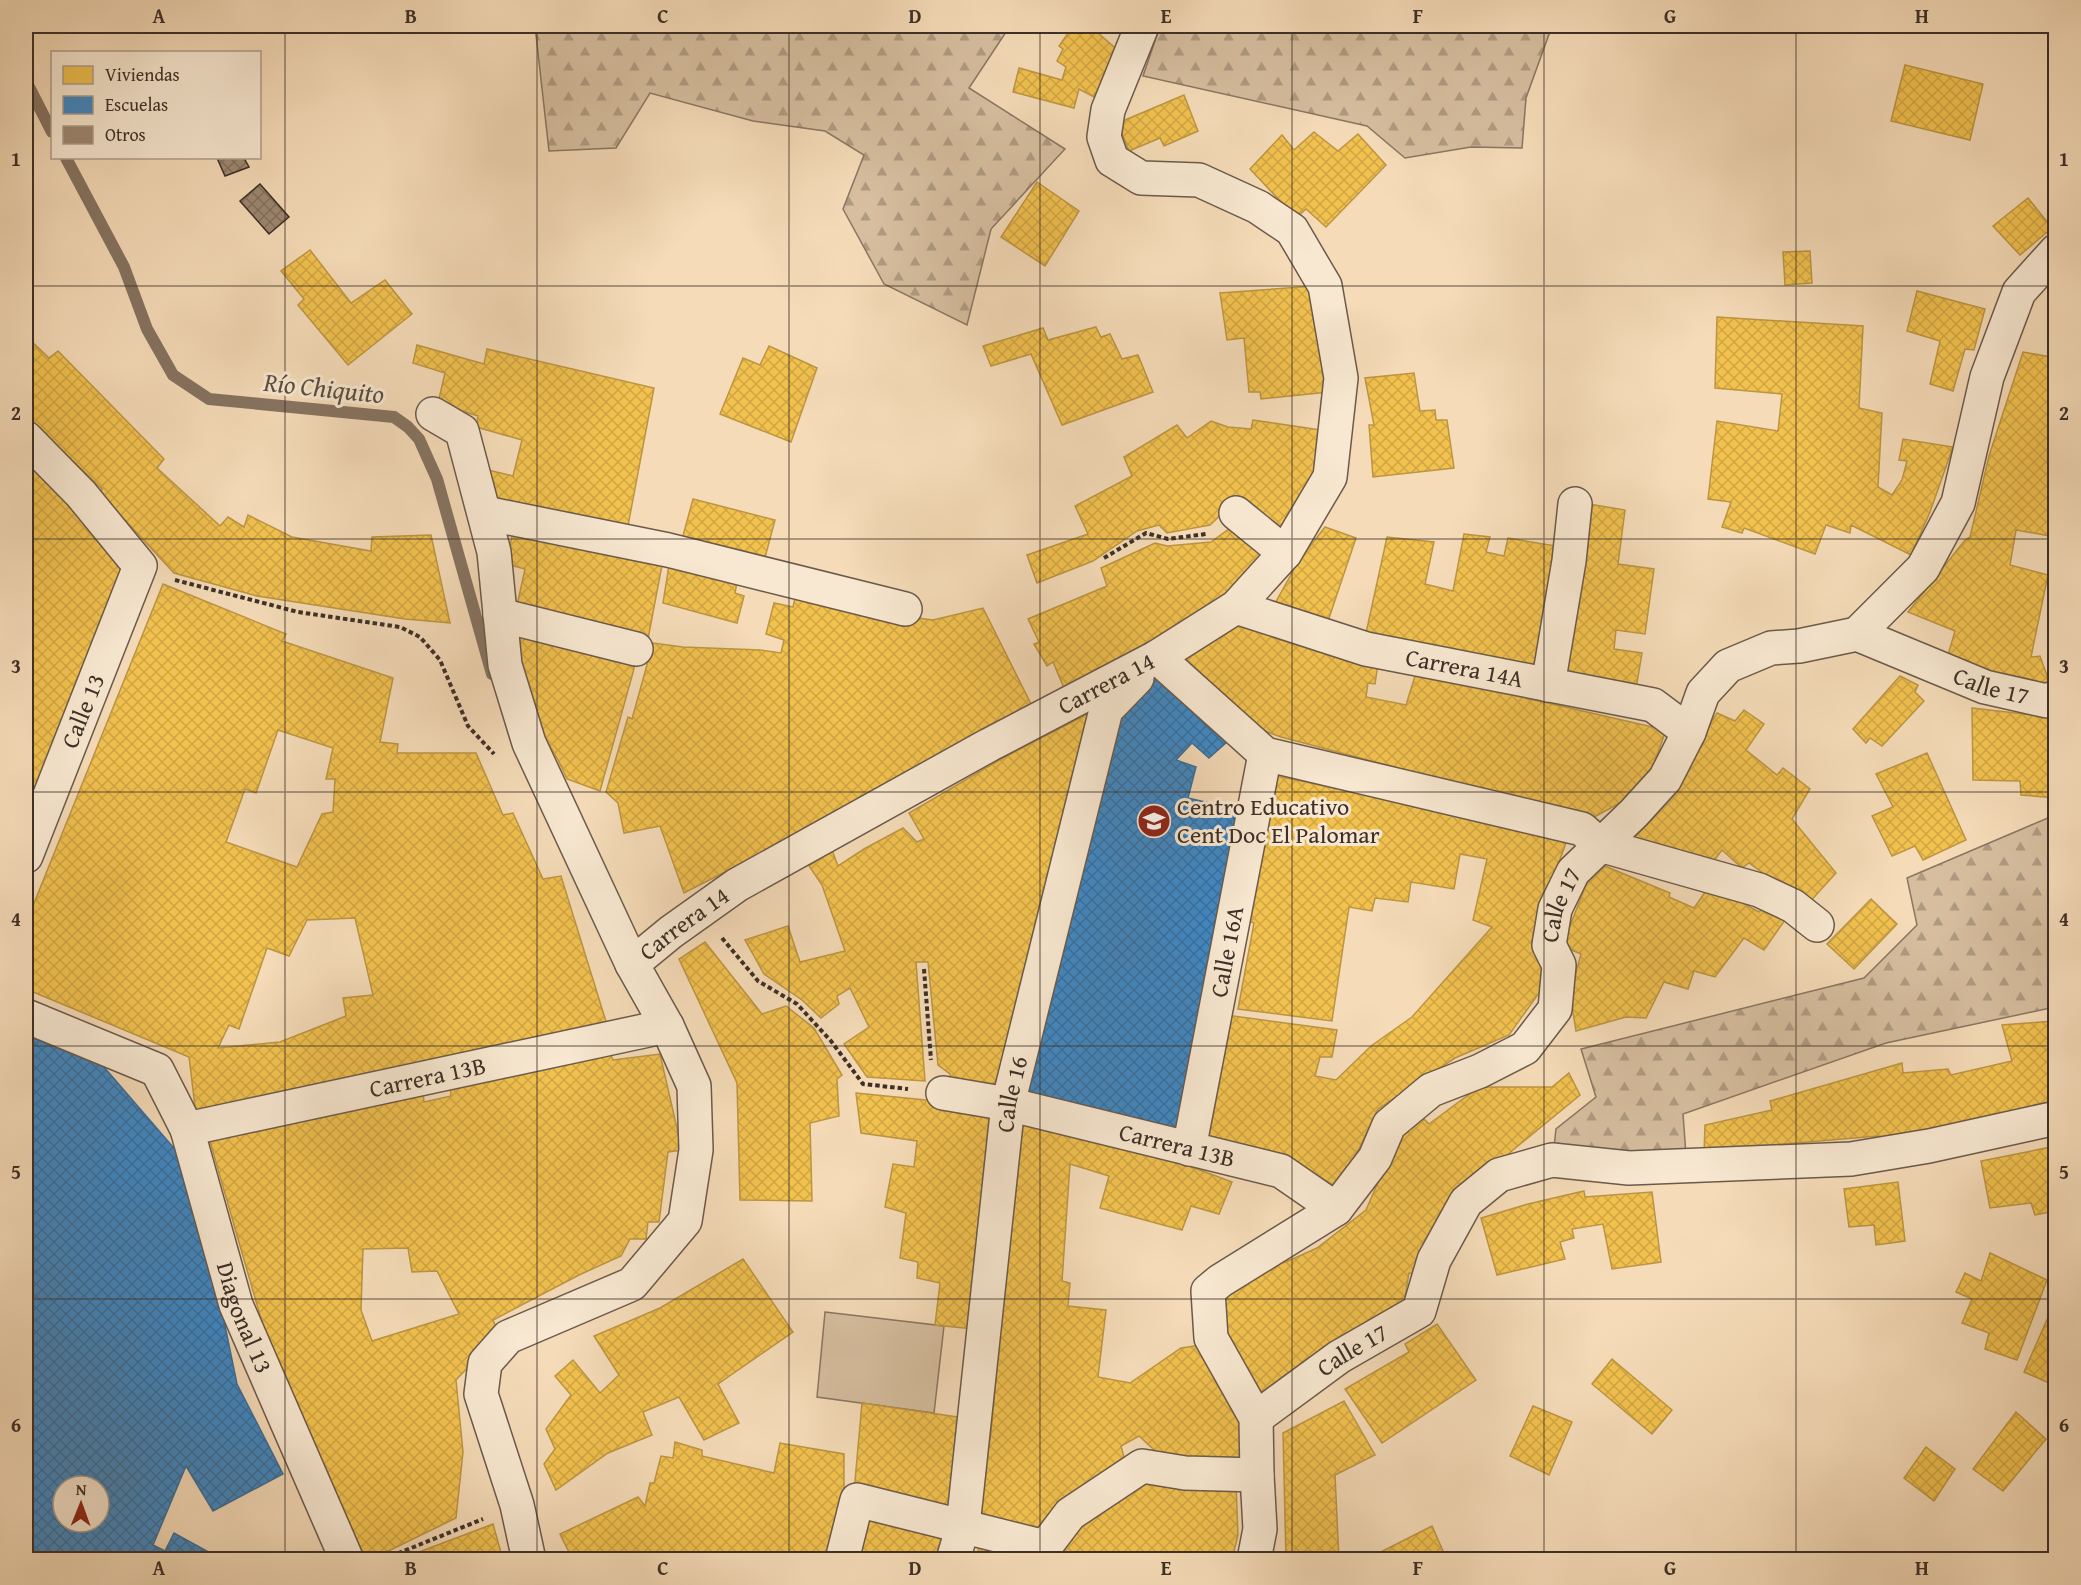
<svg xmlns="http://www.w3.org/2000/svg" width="2081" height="1585" font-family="'Gentium Book Plus',serif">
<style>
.green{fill:#d6be9f;stroke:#8a7663;stroke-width:1.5}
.forest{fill:url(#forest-firs);stroke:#8a7663;stroke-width:1.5}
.homes{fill:url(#homes-cross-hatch);stroke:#bc9542;stroke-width:1.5;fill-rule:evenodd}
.schools{fill:url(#schools-cross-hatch);stroke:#3e6d96;stroke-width:1.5;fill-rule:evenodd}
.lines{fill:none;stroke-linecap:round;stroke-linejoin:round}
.stream{stroke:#867361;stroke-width:12}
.building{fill:url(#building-cross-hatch);stroke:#3d2f27;stroke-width:1.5}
.minor-casing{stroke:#6b5a4b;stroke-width:36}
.path{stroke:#3d2f27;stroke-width:4;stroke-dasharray:4.5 3;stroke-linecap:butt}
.minor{stroke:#f8e8d1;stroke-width:33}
.grid{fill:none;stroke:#3d2f27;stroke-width:1.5;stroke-opacity:0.55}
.labels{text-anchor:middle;stroke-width:6;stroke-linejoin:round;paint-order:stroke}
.street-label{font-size:24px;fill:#3d2f27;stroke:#f8e8d1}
.poi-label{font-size:24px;fill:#3d2f27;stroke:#f8e8d1;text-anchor:start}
.water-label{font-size:26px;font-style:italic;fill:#5b4c3f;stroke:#f8e8d1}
.neatline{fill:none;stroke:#3d2f27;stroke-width:2}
.grid-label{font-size:20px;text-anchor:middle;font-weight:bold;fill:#3d2f27}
</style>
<defs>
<pattern id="forest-firs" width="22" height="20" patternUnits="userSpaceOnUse" patternTransform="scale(1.5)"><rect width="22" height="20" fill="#d6be9f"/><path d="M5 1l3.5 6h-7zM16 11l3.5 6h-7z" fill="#af9b82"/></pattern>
<pattern id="homes-cross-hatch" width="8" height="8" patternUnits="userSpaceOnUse" patternTransform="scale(1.5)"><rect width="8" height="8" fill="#f2c14e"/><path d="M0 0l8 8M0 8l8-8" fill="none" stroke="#d0a644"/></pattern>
<pattern id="schools-cross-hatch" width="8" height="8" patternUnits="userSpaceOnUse" patternTransform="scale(1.5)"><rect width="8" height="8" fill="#3f88c5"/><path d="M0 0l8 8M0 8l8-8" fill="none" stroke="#3670a0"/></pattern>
<pattern id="building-cross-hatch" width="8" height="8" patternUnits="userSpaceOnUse" patternTransform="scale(1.5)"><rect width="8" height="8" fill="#9d8872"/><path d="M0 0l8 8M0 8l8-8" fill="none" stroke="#81705e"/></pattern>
</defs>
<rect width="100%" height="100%" fill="#f5dbb8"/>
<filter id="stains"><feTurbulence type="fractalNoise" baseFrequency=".00333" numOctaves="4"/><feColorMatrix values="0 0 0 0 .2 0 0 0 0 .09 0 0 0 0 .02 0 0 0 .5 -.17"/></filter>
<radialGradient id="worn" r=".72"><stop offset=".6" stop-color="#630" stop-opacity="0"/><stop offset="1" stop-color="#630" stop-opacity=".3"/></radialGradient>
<!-- green -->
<path class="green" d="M825,1312L944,1326L934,1413L817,1397Z"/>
<!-- forest -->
<g class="forest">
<path d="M535,26H1010L969,88L1065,149L991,229L967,325L884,284L843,209L864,155L825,131L753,121L650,93L616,148L549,151Z"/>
<path d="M1160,26H1552L1526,98L1522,148L1471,147L1405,158L1367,126L1143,76Z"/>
<path d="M2055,815V1007L1886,1043L1683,1114L1686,1155L1554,1147L1556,1129L1596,1097L1581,1049L1864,978L1917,925L1907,878Z"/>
</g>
<!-- homes -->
<g class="homes">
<path d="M1073,26H1092L1091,27L1121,53L1094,97L1079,89L1074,108L1013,92L1019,68L1062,80L1066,67L1057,61L1063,49L1059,46Z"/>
<path d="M1905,65L1983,84L1970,140L1891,121Z"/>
<path d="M1184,95L1198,131L1164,146L1160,138L1129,151L1118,123Z"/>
<path d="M1314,132L1338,151L1358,134L1386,165L1326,227L1306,209L1296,218L1250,169L1282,135L1294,150Z"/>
<path d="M1037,182L1079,211L1045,266L1001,237Z"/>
<path d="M2028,198L2052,228L2020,255L1993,226Z"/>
<path d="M310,250L351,303L385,280L412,314L348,365L298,305L304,299L281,271Z"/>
<path d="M1810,251L1812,283L1785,285L1783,252Z"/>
<path d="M1314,286L1329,392L1261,399L1260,392H1249L1244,338L1227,340L1220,293Z"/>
<path d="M1917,291L1985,309L1974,350L1965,349L1953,391L1930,384L1940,341L1907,331Z"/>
<path d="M1717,317L1863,326L1859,408L1882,413L1878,487L1892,495L1902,480L1907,461L1899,460L1903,439L1953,447L1930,512L1911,555L1851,525L1850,533L1826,525L1815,554L1744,528L1742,533L1722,527L1731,502L1708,499L1717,421L1778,431L1782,394L1715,388Z"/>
<path d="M1096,327L1101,337L1110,334L1122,359L1138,355L1153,392L1062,425L1031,354L991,366L983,346L1043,328L1048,340Z"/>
<path d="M26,336L49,358L58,351L164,459L157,468L220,526L228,517L244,527L248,515L292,537L371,551L372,537L431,535L450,623L405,619L257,596L174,573L100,493L102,489L26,416Z"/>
<path d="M417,345L484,364L487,349L654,388L627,531L493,504L488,470L513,476L522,440L476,427L478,416L438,403L445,373L413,363Z"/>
<path d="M769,346L817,368L791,442L720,414L743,358L760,365Z"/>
<path d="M2023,352L2056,358V537L2016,530L2010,565L2048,575L2031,657L2040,656L2050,684H2026L1948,655L1955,631L1908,612L1965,540L1970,537L1989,456Z"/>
<path d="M1414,373L1420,411L1435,410L1436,420H1447L1454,468L1373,477L1369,425H1374L1365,378Z"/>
<path d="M1253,420L1320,430L1313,488L1283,536L1233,503L1210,525L1167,533L1159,525L1137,531L1093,561L1037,583L1027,555L1088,534L1075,506L1132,476L1124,457L1177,425L1187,438L1211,421L1228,427L1251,429Z"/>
<path d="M26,458L129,567L26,829Z"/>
<path d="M693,499L775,520L763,565L681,543Z"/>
<path d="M1589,504L1625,510L1618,564L1654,569L1645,634L1616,630L1614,649L1642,653L1636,689L1560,679Z"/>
<path d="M1237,523L1267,555L1213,610L1064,688L1053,662L1047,666L1034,644L1039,642L1028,619L1107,586L1101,568L1155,543L1167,546L1211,542Z"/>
<path d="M514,527L663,560L648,639L516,610L525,569L506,564Z"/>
<path d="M1325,527L1356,538L1328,621L1273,607L1298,562Z"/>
<path d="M1464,534L1490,537L1486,552L1504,556L1508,538L1562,547L1539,674L1366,633L1387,537L1434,542L1425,584L1453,591Z"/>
<path d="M670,559L738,577L735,593L744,596L737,623L663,603Z"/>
<path d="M163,584L286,634L282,641L393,678L380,742L398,744L397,753H476L503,815L513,813L543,879L561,876L608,1028L196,1115L189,1057L26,989V923ZM278,730L333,748L326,779H335L333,812L322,814L297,867L226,842L245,789L256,793ZM355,918L373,995L343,998L346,1016L280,1042L218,1048L229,1025L239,1029L267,948L289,956L307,920Z"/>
<path d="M797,589L846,605L864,616L910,617L933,620L983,608L1033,708L728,879L723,873L684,893L660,826L624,833L618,803L606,792L628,717L632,719L653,643L683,647L760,650L781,653L784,640L766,634L774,603L793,607Z"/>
<path d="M1235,618L1378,664L1375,684L1368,683L1366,697L1406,705L1416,673L1666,730L1645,789L1591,819L1281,737L1254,727L1176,663Z"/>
<path d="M511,625L634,656V669L600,791L567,779L558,760L527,706Z"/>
<path d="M1900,676L1918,685L1915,692L1924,701L1882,746L1870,738L1866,743L1853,729Z"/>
<path d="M1972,708L2033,715H2056V798L2021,795L2020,781L1973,780Z"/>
<path d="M1744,710L1764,724L1746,750L1777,775L1783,768L1810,789L1792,819L1836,873L1807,905L1749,863L1742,868L1722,850L1709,867L1628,837L1701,738L1717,713L1735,721Z"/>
<path d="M1093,711L1004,1090L952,1084L950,1074L938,1065L928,962H916L925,1081L867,1077L844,1044L869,1027L850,988L837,996L839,1004L821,1018L802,1000L764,974L745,940L788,926L800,962L845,951L822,885L809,866L832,850L838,866L864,849L903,828L917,842L924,839L909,813L1003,758Z"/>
<path d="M1927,753L1966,840L1923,860L1915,846L1892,856L1872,816L1893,807L1876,774Z"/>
<path d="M1272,775L1568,837L1534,932L1546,983L1509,1035L1455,1058L1378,1109L1340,1189L1285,1157L1202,1143L1226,1015L1337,1030L1332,1057H1320L1315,1076L1336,1080L1371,1046L1412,1017L1492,927L1473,920L1487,859L1460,854L1454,889L1411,882L1408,902L1375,898L1372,911L1349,907L1332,1021L1238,1009L1254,923L1245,920Z"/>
<path d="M1595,862L1670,893L1669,897L1694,908L1710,885L1759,912L1766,905L1785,920L1764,950L1744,938L1715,977L1694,971L1688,989L1664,982L1646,1018L1626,1017L1576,1031L1570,994L1581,954L1562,946Z"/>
<path d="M1871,899L1897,924L1854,969L1827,944Z"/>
<path d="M705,942L762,1014L786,1006L814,1028L842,1075L837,1079L839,1116L810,1123L812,1201L740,1200L737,1083L679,959Z"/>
<path d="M2054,1021L2056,1101L1879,1145L1878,1136L1760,1146L1704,1154L1705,1125L1772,1110L1770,1101L1902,1063L1903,1073L1948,1069L1951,1075L2012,1061L2002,1025Z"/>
<path d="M660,1054L682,1150L668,1152L659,1222H648L646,1239H630L621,1256L579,1275L493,1320L496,1327L471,1364L456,1380L463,1452L456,1518L370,1560H365L268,1343L209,1138L423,1092L424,1102L451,1096L450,1085L611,1055L613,1060ZM408,1248L412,1272L437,1271L459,1314L372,1341L361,1310L363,1249Z"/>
<path d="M1569,1073L1580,1095L1513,1150L1445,1211L1434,1239H1426L1424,1275L1409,1273L1404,1303L1333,1343L1257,1395L1235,1364L1218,1304L1266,1266L1286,1262L1317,1248L1366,1210L1385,1166L1388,1150L1422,1117L1429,1124L1479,1087H1552Z"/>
<path d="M856,1093L926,1100L998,1110L973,1329L935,1325L940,1283L917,1278L918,1262L900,1258L906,1213L885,1207L893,1164L914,1167L917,1141L861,1133Z"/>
<path d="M1023,1114L1173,1160L1232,1182L1219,1214L1191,1206L1182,1230L1100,1208L1109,1176L1070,1164L1062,1281L1070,1283L1068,1306L1106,1310L1098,1377L1130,1383L1181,1348L1201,1345L1242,1426L1245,1465L1166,1461L1139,1436L1121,1446L1124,1457L1058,1507L1048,1530L978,1515L991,1433L1014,1179Z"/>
<path d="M2056,1146V1211L2035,1215L2031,1203L1990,1208L1981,1161Z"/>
<path d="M1898,1182L1905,1241L1876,1245L1874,1225L1849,1227L1844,1189Z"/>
<path d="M1584,1191L1585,1197L1652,1192L1661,1262L1612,1269L1603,1224L1572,1229L1574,1238L1560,1242L1565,1259L1497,1275L1481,1218L1528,1204Z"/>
<path d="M1990,1253L2047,1280L2017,1360L1985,1349L1989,1333L1962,1323L1972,1299L1956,1292L1965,1273L1981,1281Z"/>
<path d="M743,1259L793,1332L718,1384L739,1423L704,1440L679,1397L643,1412L652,1435L608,1453L556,1490L544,1464L555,1449L546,1429L571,1395L555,1376L573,1360L600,1393L619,1375L594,1336L660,1308Z"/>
<path d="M2056,1299V1386L2024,1372Z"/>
<path d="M1437,1324L1476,1380L1382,1443L1345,1389L1409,1352L1405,1344Z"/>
<path d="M1612,1359L1672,1410L1652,1434L1592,1384Z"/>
<path d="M1344,1401L1375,1455L1335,1475L1339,1560H1286L1283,1433Z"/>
<path d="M862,1403L964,1418L955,1509L854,1492Z"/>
<path d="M1533,1406L1572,1422L1549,1475L1510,1456Z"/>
<path d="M2016,1412L2046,1439L2003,1491L1973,1469Z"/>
<path d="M675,1442L702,1450V1456L774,1473L780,1443L844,1454V1489L828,1560H573L560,1534L638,1497L645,1506L650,1483H654L661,1456L673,1458Z"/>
<path d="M1926,1447L1955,1469L1934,1501L1904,1478Z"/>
<path d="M1147,1481L1236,1484L1238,1535L1232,1560H1055L1078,1528Z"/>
<path d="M871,1513L951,1535L943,1560H859Z"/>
<path d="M493,1524L503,1560H398Z"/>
<path d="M1432,1526L1447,1560H1365Z"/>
<path d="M980,1545L1020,1560H975Z"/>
</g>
<!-- schools -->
<g class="schools">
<path d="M1158,675L1227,742L1209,758L1192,743L1176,760L1196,767L1188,798L1244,811L1183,1136L1023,1095L1083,847L1123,711Z"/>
<path d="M26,1035L103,1066L180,1155L215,1277L237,1384L283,1474L213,1511L186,1466L153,1545L165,1551L174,1533L223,1560H26ZM63,1486H99V1522H63Z"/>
<path d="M324,1553L327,1560H309Z"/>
</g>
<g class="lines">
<!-- stream -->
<g class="stream">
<path d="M26,81L52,132"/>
<path d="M66,158L124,267L147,329L173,375L209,399L394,417L408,427L419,439L437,479L492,674"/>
</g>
</g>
<!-- building -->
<g class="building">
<path d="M217,158H244L249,167L225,176Z"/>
<path d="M260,184L289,217L269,234L240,201Z"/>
</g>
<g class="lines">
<!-- minor casing -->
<g class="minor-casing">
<g id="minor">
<path d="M433,414L462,431L494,552L505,665L529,743L632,964L667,1026L694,1086L696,1150L685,1221L632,1284L508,1337L485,1363L481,1394L517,1505L529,1560"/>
<path d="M26,438L81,494L140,566L26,856"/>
<path d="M485,513L668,550L905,609"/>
<path d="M1236,513L1285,553"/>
<path id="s1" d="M1236,607L1366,649L1653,705L1689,732"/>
<path d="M500,615L636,649"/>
<path d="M1857,634L1923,568L1958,503L1987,377L2019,292L2056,251"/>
<path d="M1157,657L1265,754L1582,829L1600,845L1759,890L1793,906L1817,925"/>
<path d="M1548,685L1569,561L1575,504"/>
<path id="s2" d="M632,964L671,932L737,885L989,745L1157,657L1236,607L1285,553L1330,477L1341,378L1325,286L1292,230L1258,207L1199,180L1141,178L1112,160L1104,137L1108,110L1142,26"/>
<path id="s3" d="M26,1016L157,1070L187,1129L236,1305L347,1560"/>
<path id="s4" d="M943,1093L1008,1104L1281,1171L1336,1209"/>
<path id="s5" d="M187,1129L667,1026"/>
<path id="s6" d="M1189,1149L1265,754"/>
<path id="s7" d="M1256,1418L1339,1357L1419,1311L1434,1260L1466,1202L1499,1175L1552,1160L1629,1168L1851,1159L1929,1146L2056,1118"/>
<path d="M842,1560L857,1500L1045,1547L1070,1514L1142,1466L1185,1473L1257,1475"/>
<path id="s8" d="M953,1560L963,1526L1008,1104L1106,710L1137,678"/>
<path id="s9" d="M1254,1560L1260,1529L1257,1475L1256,1418L1211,1338L1208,1291L1220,1281L1336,1209L1375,1158L1389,1125L1431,1090L1480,1071L1525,1048L1555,1009L1559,965L1549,945L1555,909L1573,872L1634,813L1665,779L1689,732L1703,693L1728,666L1771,648L1799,646L1857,634L1985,687L2047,701L2056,697"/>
</g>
</g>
<!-- path -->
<g class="path">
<path d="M1104,558L1146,533L1168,539L1206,534"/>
<path d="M175,580L298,612L400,627L420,637L440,660L468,726L494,754"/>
<path d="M722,938L758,981L797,1004L831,1041L863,1084L908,1089"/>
<path d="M924,969L931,1060"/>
<path d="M384,1559L483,1519"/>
</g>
<!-- minor -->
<use href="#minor" class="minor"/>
</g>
<!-- grid -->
<path class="grid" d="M285,26V1560M537,26V1560M789,26V1560M1040,26V1560M1292,26V1560M1544,26V1560M1796,26V1560M26,286H2056M26,539H2056M26,792H2056M26,1046H2056M26,1299H2056"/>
<!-- icons -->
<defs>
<g id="school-disc" transform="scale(1.725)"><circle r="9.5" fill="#8f2418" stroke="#f8e8d1"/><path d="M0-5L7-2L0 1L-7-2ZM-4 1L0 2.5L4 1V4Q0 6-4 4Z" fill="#fff"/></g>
</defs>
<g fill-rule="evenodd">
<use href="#school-disc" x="1154" y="821"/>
</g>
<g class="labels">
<!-- street labels -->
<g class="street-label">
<text dy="8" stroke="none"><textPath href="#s1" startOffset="237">Carrera 14A</textPath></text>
<text dy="8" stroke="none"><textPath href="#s9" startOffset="1425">Calle 17</textPath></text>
<text dy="8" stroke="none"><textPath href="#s2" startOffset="552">Carrera 14</textPath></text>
<text transform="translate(83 711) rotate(-68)" y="8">Calle 13</text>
<text dy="8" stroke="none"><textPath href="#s9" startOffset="849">Calle 17</textPath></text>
<text dy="8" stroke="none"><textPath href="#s2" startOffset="66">Carrera 14</textPath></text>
<text dy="8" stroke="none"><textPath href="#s6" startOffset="201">Calle 16A</textPath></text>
<text dy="8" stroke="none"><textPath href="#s5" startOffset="246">Carrera 13B</textPath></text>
<text dy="8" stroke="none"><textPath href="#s8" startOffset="470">Calle 16</textPath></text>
<text dy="8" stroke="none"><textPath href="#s4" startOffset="240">Carrera 13B</textPath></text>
<text dy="8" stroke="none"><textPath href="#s3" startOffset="405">Diagonal 13</textPath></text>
<text dy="8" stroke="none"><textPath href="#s7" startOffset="118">Calle 17</textPath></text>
</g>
<!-- poi labels -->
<g class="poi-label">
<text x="1177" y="815">Centro Educativo<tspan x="1177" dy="28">Cent Doc El Palomar</tspan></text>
</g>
<!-- water labels -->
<g class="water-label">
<text transform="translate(324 388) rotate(6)" y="9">Río Chiquito</text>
</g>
</g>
<!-- margin -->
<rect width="2081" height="1585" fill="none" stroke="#f5dbb8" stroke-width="66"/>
<!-- legend -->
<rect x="51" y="51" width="210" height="108" fill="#f8e8d1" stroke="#ad9e8d" stroke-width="1.5"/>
<rect x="63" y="66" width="30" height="18" fill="#f2c14e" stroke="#ad9e8d" stroke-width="1.5"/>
<text x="105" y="81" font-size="18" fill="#3d2f27">Viviendas</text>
<rect x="63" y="96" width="30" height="18" fill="#3f88c5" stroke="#ad9e8d" stroke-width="1.5"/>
<text x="105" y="111" font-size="18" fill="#3d2f27">Escuelas</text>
<rect x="63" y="126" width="30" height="18" fill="#9d8872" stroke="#ad9e8d" stroke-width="1.5"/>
<text x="105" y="141" font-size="18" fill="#3d2f27">Otros</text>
<!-- north arrow -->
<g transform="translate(81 1504) rotate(1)"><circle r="28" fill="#f8e8d1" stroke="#ad9e8d" stroke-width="1.5"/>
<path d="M0-4.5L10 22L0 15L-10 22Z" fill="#8f2418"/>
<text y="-9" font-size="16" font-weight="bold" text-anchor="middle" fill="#3d2f27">N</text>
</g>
<rect x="33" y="33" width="2015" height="1519" class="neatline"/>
<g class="grid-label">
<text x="159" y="23">A</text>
<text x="411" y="23">B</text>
<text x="663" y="23">C</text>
<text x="915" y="23">D</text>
<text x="1166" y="23">E</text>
<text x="1418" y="23">F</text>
<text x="1670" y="23">G</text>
<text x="1922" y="23">H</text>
<text x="16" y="166">1</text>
<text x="2064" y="166">1</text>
<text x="16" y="420">2</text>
<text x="2064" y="420">2</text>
<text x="16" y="673">3</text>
<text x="2064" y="673">3</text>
<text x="16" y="926">4</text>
<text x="2064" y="926">4</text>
<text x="16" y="1179">5</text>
<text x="2064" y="1179">5</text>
<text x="16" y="1432">6</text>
<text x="2064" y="1432">6</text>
<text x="159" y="1575">A</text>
<text x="411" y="1575">B</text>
<text x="663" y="1575">C</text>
<text x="915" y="1575">D</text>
<text x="1166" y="1575">E</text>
<text x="1418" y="1575">F</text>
<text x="1670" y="1575">G</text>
<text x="1922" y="1575">H</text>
</g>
<rect width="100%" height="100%" filter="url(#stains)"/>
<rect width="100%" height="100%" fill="url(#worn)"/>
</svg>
